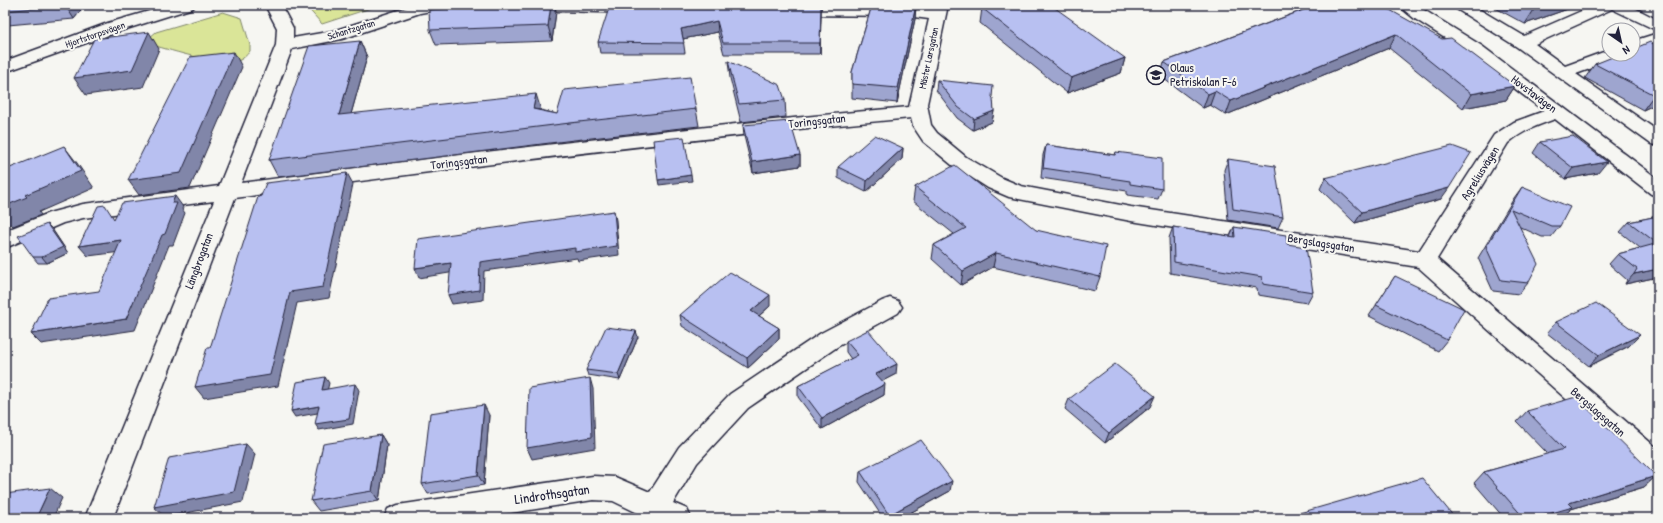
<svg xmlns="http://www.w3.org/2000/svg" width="1663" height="523" font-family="'Patrick Hand',sans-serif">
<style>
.green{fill:#dae598;stroke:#7e846a}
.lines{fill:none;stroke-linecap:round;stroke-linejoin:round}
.minor-casing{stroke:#22223b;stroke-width:3}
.minor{fill:#f6f6f2;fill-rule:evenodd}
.wall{fill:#9ea5cf;stroke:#22223b}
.shaded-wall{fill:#8186a9;stroke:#22223b}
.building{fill:#b8c0f1;stroke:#22223b}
.labels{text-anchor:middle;stroke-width:4;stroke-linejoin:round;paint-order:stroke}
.far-street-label{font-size:10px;fill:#22223b;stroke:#f6f6f2}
.poi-label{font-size:12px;fill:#22223b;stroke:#f6f6f2;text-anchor:start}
.street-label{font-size:12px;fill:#22223b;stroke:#f6f6f2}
.near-street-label{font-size:14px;fill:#22223b;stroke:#f6f6f2}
</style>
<rect width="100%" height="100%" fill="#f6f6f2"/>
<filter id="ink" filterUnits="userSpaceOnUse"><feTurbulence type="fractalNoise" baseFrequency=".025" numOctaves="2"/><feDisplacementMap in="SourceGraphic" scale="8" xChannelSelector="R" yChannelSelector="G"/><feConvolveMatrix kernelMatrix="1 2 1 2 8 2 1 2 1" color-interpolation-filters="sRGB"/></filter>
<g filter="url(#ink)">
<!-- green -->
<g class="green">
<path d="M305,5H380L322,24Z"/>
<path d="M223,12L242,18L250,45V51C247,55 243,59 238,61C216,65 174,51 152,45L150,37L156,32Z"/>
</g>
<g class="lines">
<!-- minor casing -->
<g class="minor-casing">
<g id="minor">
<path d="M170,5H195L193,8L120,31L5,72V61L108,23Z"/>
<path d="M265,5H281L293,28V38L333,31L414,5H449L447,8L420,13L342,39L292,49L241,183C463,154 686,127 909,107L929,19L906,16L791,15L785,13L783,10L785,7L791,5L906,6L931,9L932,5H948L927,104L931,125L937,133L966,157L1002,178L1021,186L1131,207L1419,251L1494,135L1514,122L1544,111L1470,54L1415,19L1398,5H1416L1482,46L1658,179V196L1651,194L1555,119C1538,125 1522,131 1508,143L1437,259L1658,449V477L1649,473L1418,267L1131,221L1009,197L988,188L952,165L923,141L913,126L911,118C685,139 460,167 235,198L113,518H85L214,201L83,218L63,223L5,248V231L49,213L83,204L219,186L276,45L277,28Z"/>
<path d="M508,5H645L647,8L645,11L639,13L516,10L510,8Z"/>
<path d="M1453,5H1472L1524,36L1595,5H1629L1658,20V31L1612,9L1535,44L1565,66L1609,50V54H1623L1620,58L1576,74L1658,131V146L1651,144L1517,47L1455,8Z"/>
<path d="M1658,33V44L1633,52V41Z"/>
<path d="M890,298L898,301L902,307L898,313L837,347L748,408L697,463L673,503L687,509L691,518H648L613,501L593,500L479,518H384L388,509L398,505L593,476L615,477L650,492L679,447L730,394L821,333L882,301Z"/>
</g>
</g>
<!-- minor -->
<use href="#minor" class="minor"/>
</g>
<!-- wall -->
<g class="wall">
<path d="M5,5H85L74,19L8,25L5,30Z"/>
<path d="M487,5H555L556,12L552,41L436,45L430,30Z"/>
<path d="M872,5H919L918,6H916L915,19L897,103L852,98V72Z"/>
<path d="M1295,5H1381L1515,86L1506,100L1463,108L1389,48L1226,115L1210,105L1203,108L1160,76L1164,62L1303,10Z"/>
<path d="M1490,5H1579L1525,24Z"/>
<path d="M821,6L820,54H724L718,32L683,39L685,53H600L598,42Z"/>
<path d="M982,8L1125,58L1121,73L1067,93L980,23Z"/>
<path d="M360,41L367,57L351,114L541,110L557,114L696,109L699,126L574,140L278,177L269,160Z"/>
<path d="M1658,46V103L1643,110L1585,78L1595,64Z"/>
<path d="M728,61L785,100L786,117L741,122L730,78Z"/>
<path d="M937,80L992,97L994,111L992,122L973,130L957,118L936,90Z"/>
<path d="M743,125L800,155V166L753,173L744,136Z"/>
<path d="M1540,142L1598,173L1565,179L1533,153Z"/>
<path d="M1046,145L1115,155L1116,152L1162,189L1158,199L1127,195V191L1041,178L1043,155Z"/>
<path d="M903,148L902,159L866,192L838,178V167Z"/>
<path d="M1228,159L1283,217L1278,228L1228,220L1224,170Z"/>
<path d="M1325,178L1441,199L1355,223L1320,189Z"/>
<path d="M915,187L1036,230L1100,277L1095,291L993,267L961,285L932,259L934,245L954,234L913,201Z"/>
<path d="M1522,187L1560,226L1551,237H1542L1520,227L1528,283L1519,294L1493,291L1478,258L1514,198Z"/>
<path d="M1658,216V277L1625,284L1627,280L1609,264L1618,254L1640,248L1620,232L1629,222Z"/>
<path d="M47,224L52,229L68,253L47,263H38L33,257Z"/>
<path d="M1173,227L1230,236L1234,227L1287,244L1313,292L1307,303L1258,295L1257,288L1170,273L1169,238Z"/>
<path d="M1395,276L1447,340L1438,351L1369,316Z"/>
<path d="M770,306L759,316L779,328V339L748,368L682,326L680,315Z"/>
<path d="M1556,322L1629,346L1589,366L1547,333Z"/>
<path d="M638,337L620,380L588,375L586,370Z"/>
<path d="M846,341L896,374L882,381L884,395L822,429L798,397V386L851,359L846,352Z"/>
<path d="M1069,399L1150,407L1105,443L1065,409Z"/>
<path d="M1527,411L1656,476L1644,487L1571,509L1562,517L1558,518H1504L1474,483L1484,472L1548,454L1517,422Z"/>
<path d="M489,415L484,485L428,494L422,484Z"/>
<path d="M381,435L387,445L379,501L319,511L311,501Z"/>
<path d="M860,471L950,491L901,518H883L859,482Z"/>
<path d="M1296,514L1455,518H1293Z"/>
</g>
<!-- shaded-wall -->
<g class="shaded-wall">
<path d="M65,5H85L74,19Z"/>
<path d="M551,5H555L556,12L552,41L548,26Z"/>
<path d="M916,5L915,19L897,103L898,88Z"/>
<path d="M1537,5H1579L1525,24Z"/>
<path d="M821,6V16L820,54V43Z"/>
<path d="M5,21L8,25L5,30Z"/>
<path d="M717,21L718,32L683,39L681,29Z"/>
<path d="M149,32L159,49L143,87L86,95L74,78Z"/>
<path d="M1396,34L1389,48L1226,115L1231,101Z"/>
<path d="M360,41L367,57L346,132L339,115Z"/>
<path d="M234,52L242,67L190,188L139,195L128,180Z"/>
<path d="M1125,58L1121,73L1067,93L1071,78Z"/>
<path d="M1515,86L1506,100L1463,108L1471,94Z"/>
<path d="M1215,91L1210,105L1203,108L1208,94Z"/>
<path d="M536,94L541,110L533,109Z"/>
<path d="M1658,94V103L1643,110L1654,95Z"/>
<path d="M994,111L992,122L973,130L974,119Z"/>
<path d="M64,146L77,163L94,188L39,212L41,215L13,226L11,224L5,227V206L25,195Z"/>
<path d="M903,148L902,159L866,192L867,181Z"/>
<path d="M800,155V166L753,173L752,162Z"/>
<path d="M1607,162L1598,173L1565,179L1573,168Z"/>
<path d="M347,173L353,184L329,298L297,303L278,386L204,398L195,387L290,292Z"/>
<path d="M691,175L692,181L659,185L658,180Z"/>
<path d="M1449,188L1441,199L1355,223L1362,212Z"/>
<path d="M175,196L183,207L182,209L185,213L173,245H169L135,330L41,344L31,334L126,319Z"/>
<path d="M614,211L616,220L619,255L578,261L577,258L484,271L483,300L452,304L448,295L480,262Z"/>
<path d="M47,224L52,229L68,253L47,263L42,257Z"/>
<path d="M121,240L129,251L88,256L79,246Z"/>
<path d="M996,253L993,267L961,285L963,271Z"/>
<path d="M451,263L455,272L419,278L415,268Z"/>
<path d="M1658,269V277L1625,284L1634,274Z"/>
<path d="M770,295V306L752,322L751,311Z"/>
<path d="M779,328V339L748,368L747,358Z"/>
<path d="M636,331L638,337L620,380L618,374Z"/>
<path d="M1640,335L1629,346L1589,366L1599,355Z"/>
<path d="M897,364L896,374L875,385L876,374Z"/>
<path d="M325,377L329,383L326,396L322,390Z"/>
<path d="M590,378L593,389L595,448L532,459L527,448Z"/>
<path d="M355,384L359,390L353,424L319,430L315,424Z"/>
<path d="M885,384L884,395L822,429V418Z"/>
<path d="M1155,396L1150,407L1105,443L1109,433Z"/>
<path d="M484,405L489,415L484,485L478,475Z"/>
<path d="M319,406L323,412L295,417L291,411Z"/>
<path d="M381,435L387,445L379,501L372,491Z"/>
<path d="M246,444L255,454L243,502L165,517L154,507Z"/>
<path d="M1656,476L1644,487L1571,509L1562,517L1558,518H1534L1569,503Z"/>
<path d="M952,481L950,491L901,518H889V515Z"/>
<path d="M50,488L62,498L53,518H36Z"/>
</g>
<!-- building -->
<g class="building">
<path d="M5,5H65L5,11Z"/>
<path d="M487,5H551L548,26L430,30L429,10Z"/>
<path d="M610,5H772L821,6L820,43H723L717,21L681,29L684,43L598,42Z"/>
<path d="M872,5H916L898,88L852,84V72Z"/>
<path d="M992,5H1051L1125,58L1071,78L982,8Z"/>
<path d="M1317,5H1381L1442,39L1451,38L1515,86L1471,94L1396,34L1231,101L1215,91L1208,94L1164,62Z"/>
<path d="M149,32L132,70L74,78L94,39Z"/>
<path d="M360,41L339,115L536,94L533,109L557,114L564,90L690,77L696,109L570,123L269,160L309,46Z"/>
<path d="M1650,42L1658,46V94L1654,95L1595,64L1620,54H1633V49Z"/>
<path d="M234,52L181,173L128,180L190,57Z"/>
<path d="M728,61L780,85L785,100L739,104Z"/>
<path d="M937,80L993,86L992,97L993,98L994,111L974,119L958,107Z"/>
<path d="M790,121L800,155L752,162L743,125Z"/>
<path d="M875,135L903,148L867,181L838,167Z"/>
<path d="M1573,136L1607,162L1573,168L1540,142Z"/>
<path d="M684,137L691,175L658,180L653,140Z"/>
<path d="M1046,145L1115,155L1116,152L1162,158V189L1130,184V181L1043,168Z"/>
<path d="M64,146L81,171L25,195L27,197L5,206V170Z"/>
<path d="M1452,146L1471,153L1449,188L1362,212L1325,178Z"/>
<path d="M1228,159L1275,166L1283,217L1233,209Z"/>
<path d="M955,165L1036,230L1106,246L1100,277L996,253L963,271L934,245L966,228L915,187Z"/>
<path d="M347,173L323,287L290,292L270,375L195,387L207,348H210L258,197L261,196L266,183Z"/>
<path d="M1522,187L1570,207L1560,226H1551L1511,209L1538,264L1528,283L1501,280L1486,247Z"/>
<path d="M175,196L172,203H177L165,234L162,235L126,319L31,334L48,298L99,291L121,240L79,246L98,206L105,205L114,219L122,203Z"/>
<path d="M614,211L617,246L575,252V248L480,262L479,290L448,295L451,263L415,268L418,239Z"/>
<path d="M1658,216V269L1634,274L1637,269L1618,254L1655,244L1653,242L1654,241L1629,222Z"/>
<path d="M47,224L63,247L42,257H33L18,236Z"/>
<path d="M1173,227L1235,237L1234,227L1286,235L1287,244L1306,247L1313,292L1263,284L1262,277L1174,262Z"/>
<path d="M730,272L770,295L751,311L779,328L747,358L680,315Z"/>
<path d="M1395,276L1464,309L1447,340L1376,305Z"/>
<path d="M1596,303L1640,335L1599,355L1556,322Z"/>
<path d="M606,327L636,331L618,374L586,370Z"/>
<path d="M868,330L897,364L876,374L885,384L822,418L798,386L858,355L846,341Z"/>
<path d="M1115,364L1155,396L1109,433L1069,399Z"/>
<path d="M325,377L322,390L355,384L349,419L315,424L319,406L291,411L297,382Z"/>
<path d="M590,378L592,437L527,448L529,388Z"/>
<path d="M1576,397L1656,476L1569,503L1573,507L1534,518H1524L1484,472L1564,449L1527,411Z"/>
<path d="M484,405L478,475L422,484L430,413Z"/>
<path d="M381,435L372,491L311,501L323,444Z"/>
<path d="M921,440L952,481L889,515L860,471Z"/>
<path d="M246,444L234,492L154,507L169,458Z"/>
<path d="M1422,478L1455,518H1298L1296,514Z"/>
<path d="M50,488L36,518H5V494Z"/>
</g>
</g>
<!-- icons -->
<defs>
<g id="school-ring" transform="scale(1)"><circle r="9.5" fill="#f6f6f2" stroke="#22223b" stroke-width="1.5"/><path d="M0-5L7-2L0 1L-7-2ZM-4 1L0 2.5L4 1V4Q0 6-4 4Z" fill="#22223b"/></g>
</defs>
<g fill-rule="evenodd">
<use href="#school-ring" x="1156" y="75"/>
</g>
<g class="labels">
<!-- far-street labels -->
<g class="far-street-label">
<text transform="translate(351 29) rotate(-17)" y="4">Schantzgatan</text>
<text transform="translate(95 34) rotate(-19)" y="4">Hjortstorpsvägen</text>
<text transform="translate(928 58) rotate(-78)" y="4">Mäster Larsgatan</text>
</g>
<!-- poi labels -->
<g class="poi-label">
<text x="1170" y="72">Olaus<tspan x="1170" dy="14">Petriskolan F-6</tspan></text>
</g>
<!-- street labels -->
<g class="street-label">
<text transform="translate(1534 94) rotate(37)" y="4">Hovstavägen</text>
<text transform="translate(817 121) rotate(-6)" y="4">Toringsgatan</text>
<text transform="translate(459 162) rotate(-7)" y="4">Toringsgatan</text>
<text transform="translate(1480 173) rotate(-58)" y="4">Agreliusvägen</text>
<text transform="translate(1321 243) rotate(9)" y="4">Bergslagsgatan</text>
<text transform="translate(199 261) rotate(-69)" y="4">Längbrogatan</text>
<text transform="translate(1598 412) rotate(41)" y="4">Bergslagsgatan</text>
</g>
<!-- near-street labels -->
<g class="near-street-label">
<text transform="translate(552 494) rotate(-8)" y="5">Lindrothsgatan</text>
</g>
</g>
<!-- margin -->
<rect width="1663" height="523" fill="none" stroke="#f6f6f2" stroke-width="20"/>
<rect x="10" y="10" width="1643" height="503" fill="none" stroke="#22223b" stroke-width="1.5" filter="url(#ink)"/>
<!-- north arrow -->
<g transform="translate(1621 42) rotate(146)"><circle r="19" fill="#f6f6f2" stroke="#a1a1a9"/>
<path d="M0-3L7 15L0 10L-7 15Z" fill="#22223b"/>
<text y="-6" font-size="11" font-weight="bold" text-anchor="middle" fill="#22223b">N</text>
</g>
</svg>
